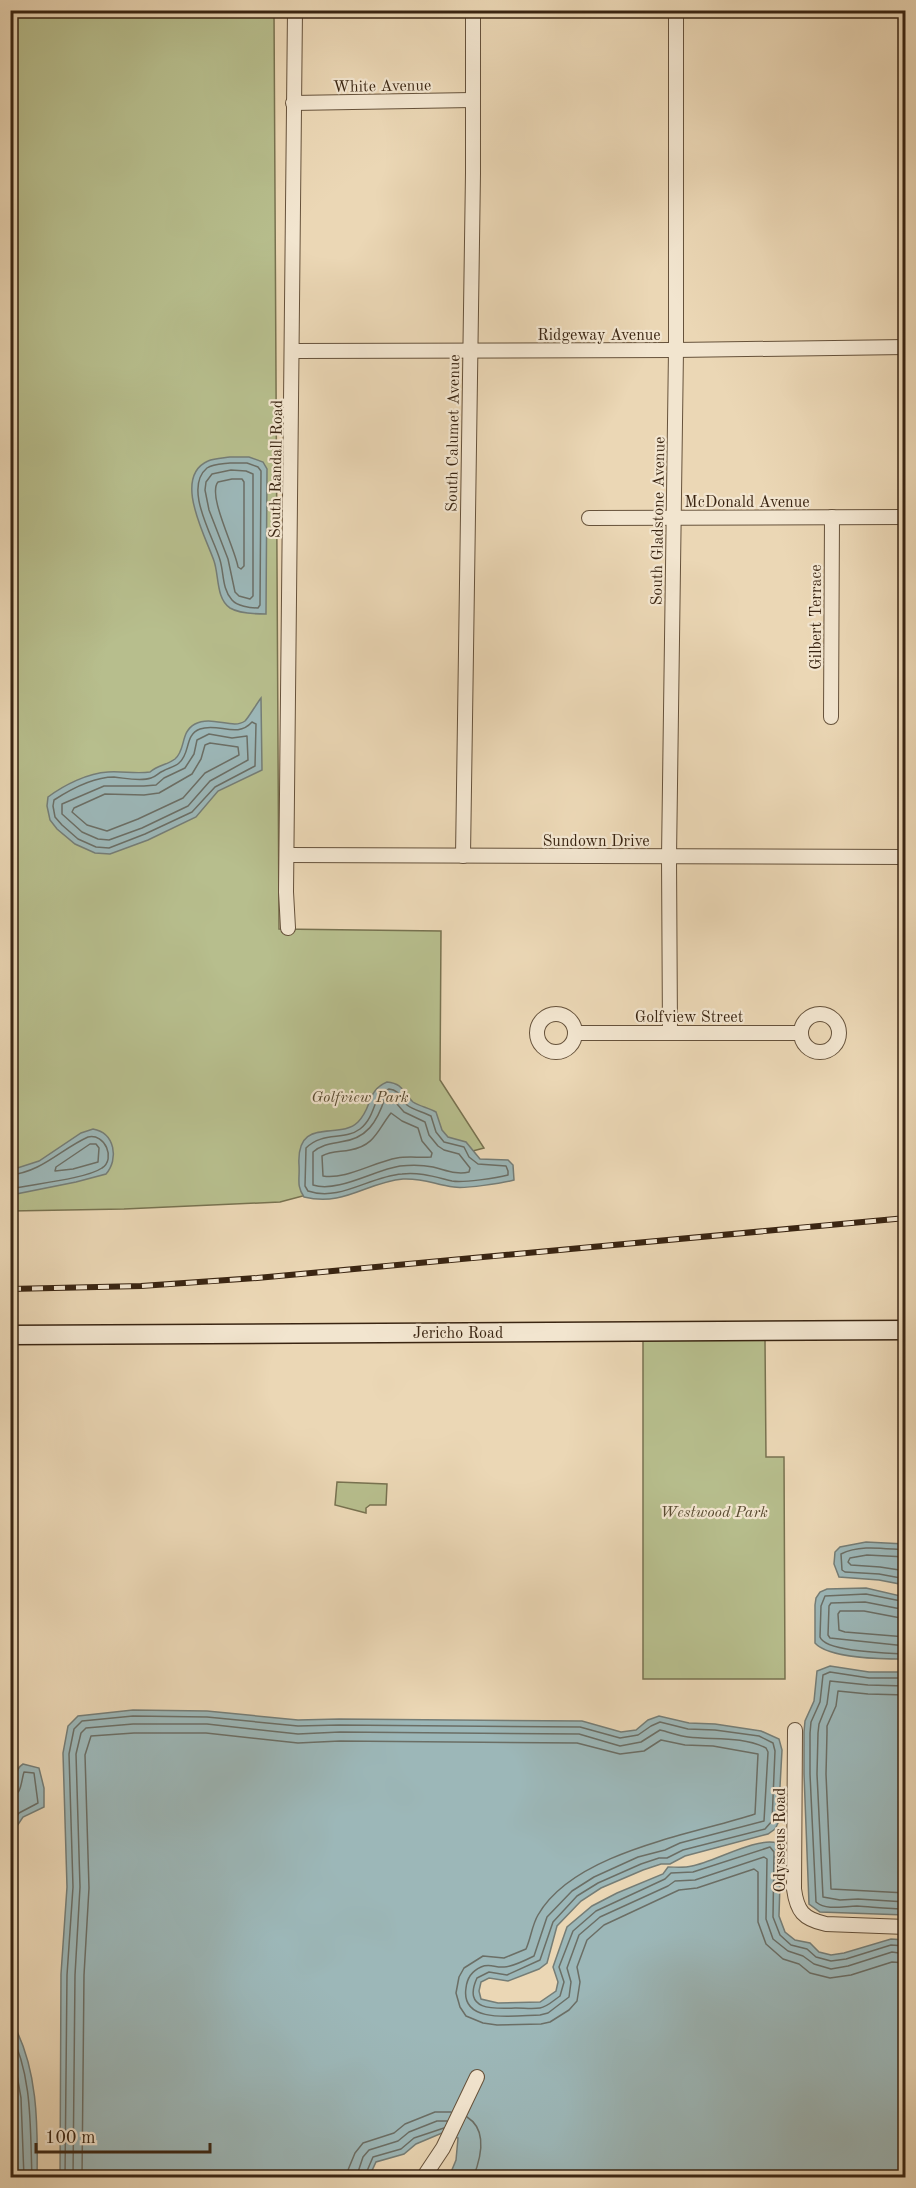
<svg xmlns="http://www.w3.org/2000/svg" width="916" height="2188" font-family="'Old Standard TT',serif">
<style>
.green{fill:#b7be8d;stroke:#787250;stroke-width:1.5}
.water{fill:#9cb7b8;stroke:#757d76;stroke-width:1.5}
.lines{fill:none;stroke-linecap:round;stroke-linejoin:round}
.shore{stroke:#6b6e65;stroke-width:1.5}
.street-casing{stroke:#66523b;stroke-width:16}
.secondary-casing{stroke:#3a2512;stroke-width:21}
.street{stroke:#f2e5cf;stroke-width:14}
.secondary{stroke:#f2e5cf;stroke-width:18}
.rail-casing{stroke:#3a2512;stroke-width:6}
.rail{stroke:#f2e5cf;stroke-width:4;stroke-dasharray:11;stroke-linecap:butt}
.labels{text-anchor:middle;stroke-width:4.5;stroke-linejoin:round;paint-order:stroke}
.street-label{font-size:16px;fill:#3a2512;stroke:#f2e5cf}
.park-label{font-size:16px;font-style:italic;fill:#594b31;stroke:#f2e5cf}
</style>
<rect width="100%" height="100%" fill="#ebd7b5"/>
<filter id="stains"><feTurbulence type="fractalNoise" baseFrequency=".00333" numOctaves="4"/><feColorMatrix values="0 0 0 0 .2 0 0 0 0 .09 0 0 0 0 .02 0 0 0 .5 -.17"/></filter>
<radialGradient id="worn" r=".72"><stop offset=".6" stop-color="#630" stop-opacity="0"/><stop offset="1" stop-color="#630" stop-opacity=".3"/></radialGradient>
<!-- green -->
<g class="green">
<path d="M10,11H274L279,929L441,931L440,1080L484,1148L280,1202L124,1209L11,1211Z"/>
<path d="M643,1340H765L766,1457H784L785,1679H643Z"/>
<path d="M337,1482L387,1484L386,1505H370L366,1508V1513L335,1505Z"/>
</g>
<!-- water -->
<g class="water">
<path d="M230,457H249L263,462L267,469L266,614C256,614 240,614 230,608C216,599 219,575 214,561C206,537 172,477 208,461C214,458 223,458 230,457Z"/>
<path d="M261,698L262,770L218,791L196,817L148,840L110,854L95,853L75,844L57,829L50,820L47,806L48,797C64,785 88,773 108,772C122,771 136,774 150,772C158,765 167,765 175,759C186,750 180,732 195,724C212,715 233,730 245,721C249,717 257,703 261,698Z"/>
<path d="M387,1082C405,1084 402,1093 413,1102C419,1106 429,1108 436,1112L442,1130L448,1137L466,1142L480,1159L508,1160L513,1165L514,1180C503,1183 464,1189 454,1187C435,1185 425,1178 403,1179C367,1182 344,1207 304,1197C296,1185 300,1179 299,1165C296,1115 339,1141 358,1122C373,1107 366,1091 387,1082Z"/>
<path d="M93,1129C115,1133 119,1159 106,1174L76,1182L11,1195V1170L39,1161L81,1133Z"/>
<path d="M866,1542L905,1544V1585L879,1580L839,1577L834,1564L835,1552L840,1547Z"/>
<path d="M866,1588L905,1597V1659C884,1659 829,1659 815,1643V1605L816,1598L820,1592L827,1589Z"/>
<path d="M830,1666L869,1672H905V1915L820,1912L809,1904L804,1774V1732L805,1721L814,1701L817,1671Z"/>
<path d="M133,1710L207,1711L298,1720L339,1719L582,1721L621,1732L636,1730L648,1720L659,1716L689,1723L715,1724L761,1731L779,1739L782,1750L778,1823L775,1829L768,1834L685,1856L670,1864H661L643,1870L601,1888L581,1901L557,1926L547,1963L539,1969L508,1981L489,1978L481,1982L479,1991L481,1999L498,2003L540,2002L556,1991L558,1982L553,1967L567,1927L592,1906L617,1893L663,1874L668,1867C676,1867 684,1868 692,1866C714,1862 756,1837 777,1843L781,1850L779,1916L785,1932L795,1940L810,1943L819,1952L831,1955L844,1953L891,1939L905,1940V2177H449L456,2160L458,2138L442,2133L416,2144L404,2154L376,2162L369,2177L60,2178L61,1974L67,1887L63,1753L68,1726L78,1716Z"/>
<path d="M23,1764L39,1768L44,1788V1807L23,1817L11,1835C10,1819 9,1772 23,1764Z"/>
<path d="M11,2020C38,2066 38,2125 37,2177H11Z"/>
</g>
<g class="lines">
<!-- shore -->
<g class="shore">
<path d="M230,463H247L258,467L261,471L260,605L258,608C250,608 237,606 232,600C222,589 224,573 220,560C213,536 183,488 207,468C213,464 223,464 230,463Z"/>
<path d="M231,470L246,471L253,474V596L250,599L239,596L235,592L228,559L209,510L205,490L206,482L212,474Z"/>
<path d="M232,479H242L244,482V566L241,569L238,567C235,548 207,495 218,482Z"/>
<path d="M252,722L256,724L255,766L215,787L192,812L145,834L109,848L96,847L78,839L62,825L55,817L53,806L54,800C71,789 94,777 114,777C125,778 140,782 151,778C156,777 158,773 163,771C168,768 175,767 179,763C191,753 184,735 200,729C218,722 237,739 252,722Z"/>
<path d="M209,734L232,738L247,736L248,760L210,781L188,806L142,828L109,840L98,839L82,832L62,814V804L104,786H144L156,785L164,778L185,768L194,754L197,740Z"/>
<path d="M210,743L238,747L239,755L205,773L183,798L138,819L107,831L87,825L72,812L74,808L105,794L144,795L159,793L192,774L201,759L205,745Z"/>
<path d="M389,1089C400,1090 400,1098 407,1105C413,1110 424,1112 431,1116L436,1132L444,1142L464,1147L469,1157L478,1164L506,1166L508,1171V1175C497,1178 463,1183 452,1181C435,1177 420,1172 402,1174C370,1176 340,1202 308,1191L305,1186L306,1148C323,1131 344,1141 360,1129C371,1121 374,1106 379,1094Z"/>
<path d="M390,1096L404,1112L425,1122L429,1135L438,1146L444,1150L459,1154L470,1168L469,1172C456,1175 446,1170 433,1167C423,1165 410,1165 400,1166C374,1170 338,1193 313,1185V1152C321,1145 329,1144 340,1142C367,1139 377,1122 385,1098Z"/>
<path d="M391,1113L402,1121L418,1128L422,1141L432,1153L431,1157C420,1158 408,1156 397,1158C374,1162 345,1180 323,1176L322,1156C331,1151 341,1152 350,1150C375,1146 378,1129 391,1113Z"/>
<path d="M90,1144H96L99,1148L98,1162L73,1169L55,1171L56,1167Z"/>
<path d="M10,1175C42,1172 61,1149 88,1137C105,1133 116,1159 102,1168C86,1179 32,1184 10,1189"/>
<path d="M906,1550C885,1549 860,1544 841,1554L842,1570L845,1572L879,1574L906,1579"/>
<path d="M906,1557L867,1555L850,1558L848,1562L851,1565L880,1567L906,1571"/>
<path d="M906,1602L866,1594L825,1596L821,1606L820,1637C825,1652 889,1653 906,1654"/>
<path d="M906,1610L865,1602L831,1603L829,1606L828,1635L830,1638L906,1646"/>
<path d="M906,1619L864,1611H840L838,1614L839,1630L845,1632L906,1637"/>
<path d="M906,1678H869L830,1672L823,1675L820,1702L811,1722L810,1733V1774L816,1902C827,1911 844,1906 857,1906C873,1907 890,1909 906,1909"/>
<path d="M906,1686L868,1685L830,1681L827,1704L819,1724L818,1733L817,1774L823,1897L840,1900L858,1899L906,1902"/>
<path d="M906,1695L868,1694L838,1691L836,1706L827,1726V1733L826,1774L831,1889L906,1893"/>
<path d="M10,1797C22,1796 21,1781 24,1772L34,1773L38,1803L19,1813L10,1826"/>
<path d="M10,2032C33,2076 30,2129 32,2178"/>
<path d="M10,2050L14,2058L21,2098L24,2178"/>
<path d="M10,2093L14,2114L15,2178"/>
<path d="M467,2117C488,2130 481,2158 473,2178"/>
<path d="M65,2178L67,1975L73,1887L69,1754L74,1729L82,1721L133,1716L207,1717L298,1726L339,1725L580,1727L620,1738L638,1735L651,1726L660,1722L688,1729L715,1730L759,1736L773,1743L775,1751L772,1821L765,1829L683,1850L667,1858H659L641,1864L598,1883L577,1896L553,1922L540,1960L507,1975L489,1972L477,1978C462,2011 494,2009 516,2008C524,2008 532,2009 540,2008C547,2007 554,2000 560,1996L564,1982L559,1967L573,1931L596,1911L665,1879L671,1873L693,1872L770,1847L774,1852L773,1917L780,1935L791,1945L807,1949L816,1957L831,1961L846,1959L891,1945L906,1946"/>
<path d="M73,2178L75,1975L80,1887L76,1754L81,1733L86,1728L133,1724H207L298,1734L340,1732L579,1734L620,1746L641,1742L660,1730C669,1732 679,1736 688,1737C714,1740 742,1736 766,1748L768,1752L764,1821L680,1843L665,1850L638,1857L594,1877L572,1891L547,1917L534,1956C526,1960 512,1967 504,1967C495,1968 490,1963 481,1967C472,1971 467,1978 466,1988C460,2026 519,2015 540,2015L548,2013L569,1997L571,1982L567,1968L579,1935L600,1917L668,1886L675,1881L695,1880L764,1857L767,1859L766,1919L773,1939L788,1951L803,1956L814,1964L831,1969L848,1966L892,1952L906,1954"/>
<path d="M82,2178L84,1975L89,1888L85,1755L91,1736L134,1733H206L298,1743L340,1741L577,1743L620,1754L644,1751L661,1740L685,1745L713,1746L758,1754L755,1814C691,1835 574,1852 538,1915C532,1925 531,1938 526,1949L504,1958L483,1956L464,1968L459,1977L456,1993L460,2007L466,2016L483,2023L497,2025L541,2024L550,2022L569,2010L577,2001L580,1982L577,1967L587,1940L604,1925L679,1890L697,1888L754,1869L758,1872V1922L766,1944L783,1959L799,1964L810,1973L830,1978L851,1975L892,1962L906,1963"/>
<path d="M347,2178L348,2170L355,2153L363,2143L394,2133L405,2124L435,2112H451"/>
<path d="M356,2178L363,2157L369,2150L398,2141L409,2132L437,2121H447"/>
<path d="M364,2178L373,2157L401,2149L414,2138L444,2128"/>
</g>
<!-- street casing -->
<g class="street-casing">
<g id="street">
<path d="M293,103L472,100"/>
<path d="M293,351L676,350L906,347"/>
<path d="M589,518L906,517"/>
<path d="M831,717L832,517"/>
<path d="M287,855L906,857"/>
<path d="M463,856L473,173V10"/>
<path d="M288,928L286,892L295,10"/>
<circle cx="556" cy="1033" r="19"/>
<circle cx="820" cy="1033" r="19"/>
<path d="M670,1032L669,857L676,350V10"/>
<path d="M576,1033H801"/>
<path d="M795,1730L794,1889C797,1911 803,1919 826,1924L906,1927"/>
<path d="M423,2178L443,2148L477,2077"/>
</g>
</g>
<!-- secondary casing -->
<g class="secondary-casing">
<path id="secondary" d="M10,1335L906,1330"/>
</g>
<!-- street -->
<use href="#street" class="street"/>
<!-- secondary -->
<use href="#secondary" class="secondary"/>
<!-- rail casing -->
<g class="rail-casing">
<path id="rail" d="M10,1289L141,1286L257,1278L906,1218"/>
</g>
<!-- rail -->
<use href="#rail" class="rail"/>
</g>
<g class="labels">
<!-- street labels -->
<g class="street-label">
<text transform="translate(382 85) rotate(-1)" y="6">White Avenue</text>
<text x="599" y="340">Ridgeway Avenue</text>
<text transform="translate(452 433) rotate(-89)" y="6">South Calumet Avenue</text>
<text transform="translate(275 469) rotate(-89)" y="6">South Randall Road</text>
<text x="747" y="507">McDonald Avenue</text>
<text transform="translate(657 521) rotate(-89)" y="6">South Gladstone Avenue</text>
<text transform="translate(815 617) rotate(-90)" y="6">Gilbert Terrace</text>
<text x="596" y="846">Sundown Drive</text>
<text x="689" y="1022">Golfview Street</text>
<text x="458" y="1338">Jericho Road</text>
<text transform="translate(779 1840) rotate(-90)" y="6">Odysseus Road</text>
</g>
<!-- park labels -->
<g class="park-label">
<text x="360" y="1102">Golfview Park</text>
<text x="714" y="1517">Westwood Park</text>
</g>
</g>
<!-- margin -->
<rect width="916" height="2188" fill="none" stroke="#ebd7b5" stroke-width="36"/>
<rect x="12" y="12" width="892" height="2164" fill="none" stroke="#3a2512" stroke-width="3"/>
<rect x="18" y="18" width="880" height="2152" fill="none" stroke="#3a2512" stroke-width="1.5"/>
<!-- scale -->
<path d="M36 2143v9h174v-9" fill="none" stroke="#3a2512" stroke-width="3"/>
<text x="45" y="2143" font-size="18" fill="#3a2512" stroke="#f2e5cf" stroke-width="4.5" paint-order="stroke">100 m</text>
<rect width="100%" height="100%" filter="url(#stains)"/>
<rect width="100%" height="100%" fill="url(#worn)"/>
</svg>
